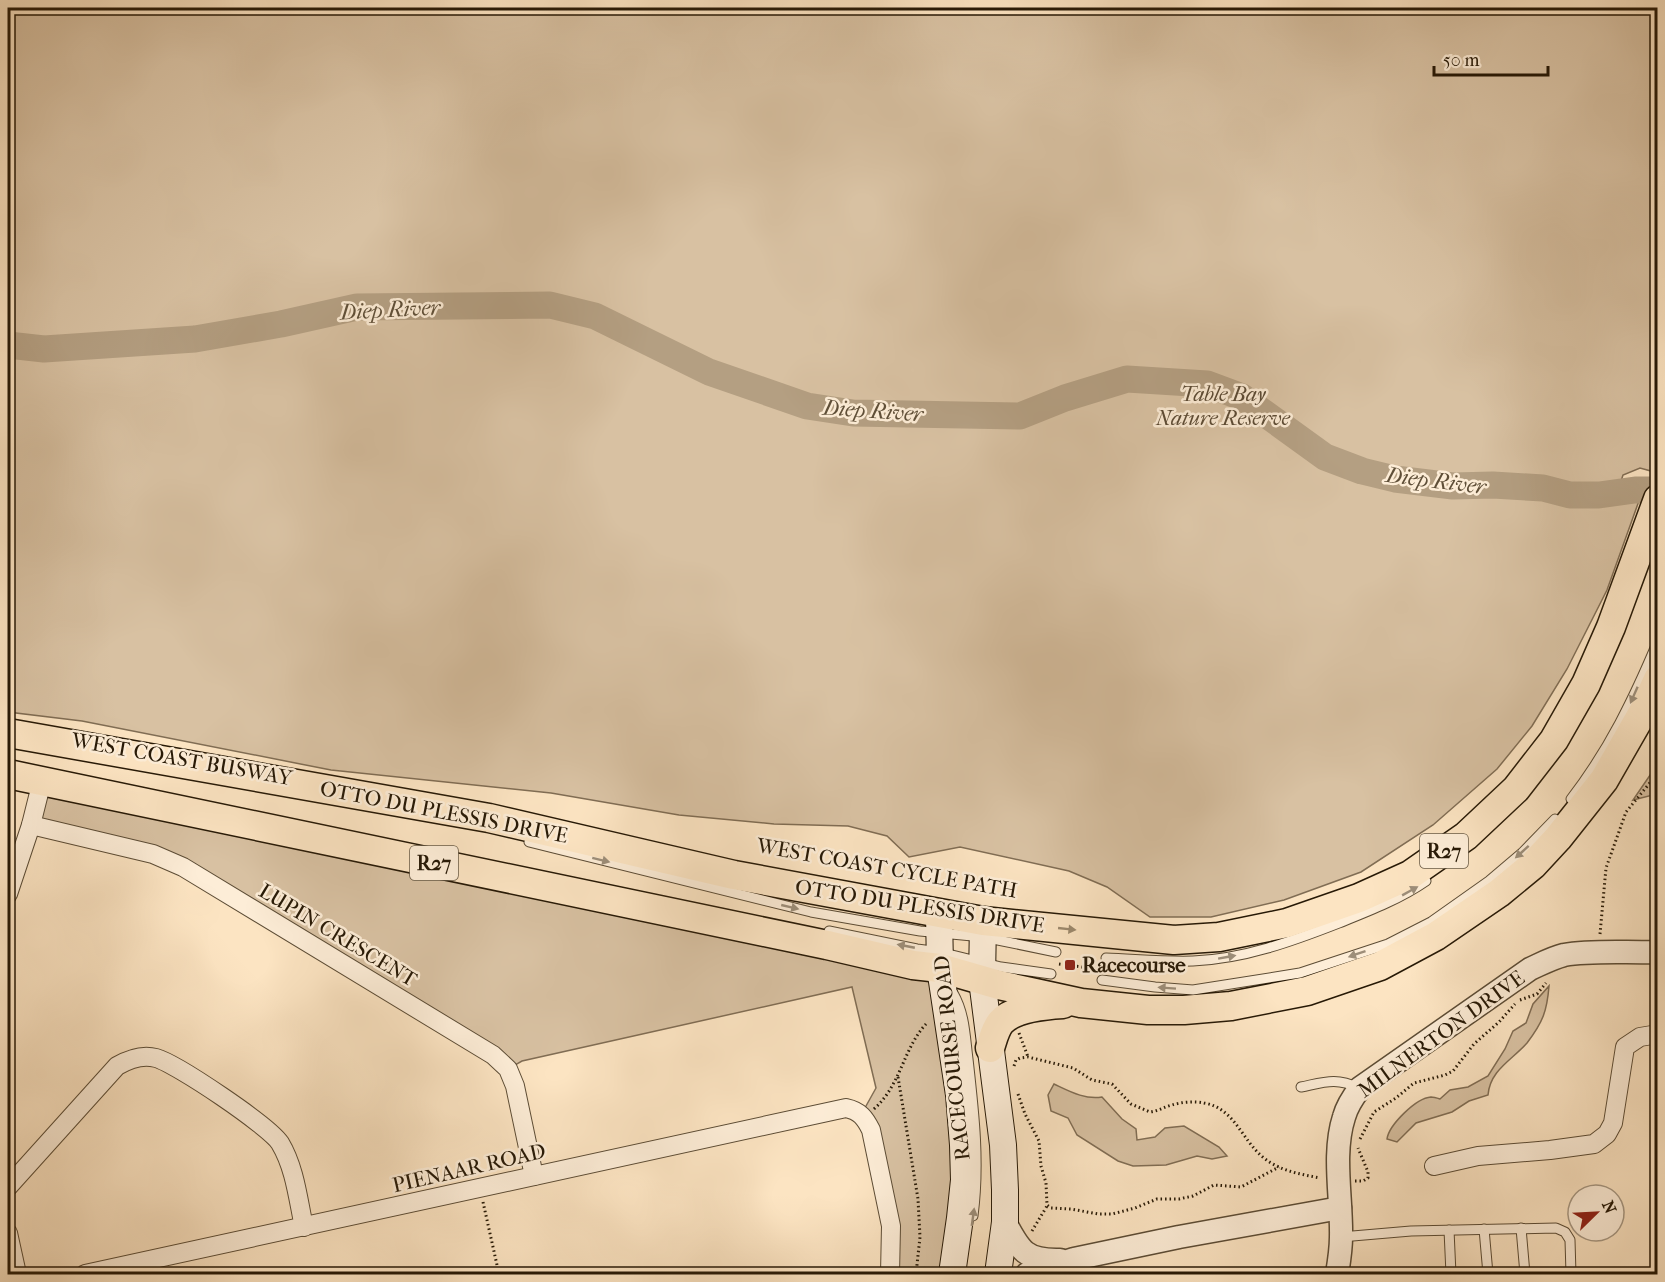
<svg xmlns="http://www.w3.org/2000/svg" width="1665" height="1282" font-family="'IM FELL French Canon',serif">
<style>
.green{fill:#d8c1a2;stroke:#806d54;stroke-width:1.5}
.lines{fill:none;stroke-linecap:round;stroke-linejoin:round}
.river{stroke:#b49f82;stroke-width:27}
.service-casing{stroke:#5c4c35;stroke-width:11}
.minor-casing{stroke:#5c4c35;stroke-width:20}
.tertiary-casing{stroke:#5c4c35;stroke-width:25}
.secondary-casing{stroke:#271906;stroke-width:28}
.primary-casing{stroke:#271906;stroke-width:31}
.path{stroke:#271906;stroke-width:3;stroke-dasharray:1.5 3;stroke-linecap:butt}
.service{stroke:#fdedd7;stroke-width:9}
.minor{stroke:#fdedd7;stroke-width:18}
.tertiary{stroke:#fdedd7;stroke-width:22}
.secondary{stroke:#fdedd7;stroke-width:26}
.primary{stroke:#fce4c2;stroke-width:28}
.oneway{fill:#9d8e79}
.oneway2{fill:#9c896d}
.poi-dot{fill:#8f2418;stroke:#fdedd7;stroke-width:2}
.labels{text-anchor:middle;stroke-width:5;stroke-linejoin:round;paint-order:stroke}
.shield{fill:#fdedd7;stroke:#675945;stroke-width:1.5}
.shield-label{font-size:20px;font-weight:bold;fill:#271906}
.park-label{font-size:21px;font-style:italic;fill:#5c4b35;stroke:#fdedd7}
.street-label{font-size:21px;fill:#271906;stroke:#fdedd7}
.poi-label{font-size:21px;font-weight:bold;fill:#271906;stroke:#fdedd7;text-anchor:start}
.water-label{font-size:22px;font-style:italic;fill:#5f4f38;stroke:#fdedd7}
</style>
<rect width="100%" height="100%" fill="#fce4c2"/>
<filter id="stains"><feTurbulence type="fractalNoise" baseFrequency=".00333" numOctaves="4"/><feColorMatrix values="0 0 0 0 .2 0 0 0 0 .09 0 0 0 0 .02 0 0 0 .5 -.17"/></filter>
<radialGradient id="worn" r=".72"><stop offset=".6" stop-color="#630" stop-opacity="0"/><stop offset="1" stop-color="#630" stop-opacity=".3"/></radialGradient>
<!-- green -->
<g class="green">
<path d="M8,8H1657V453L1651,471L1640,468L1623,475L1614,502L1640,498L1607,590L1567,669L1532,726L1497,769L1433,825L1361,872L1284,900L1211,917H1150L1107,887L1069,871L960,847L909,857L887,836L848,826L774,824L679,815L551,793L331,770L82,721L8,712Z"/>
<path d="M1657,765V794L1633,800Z"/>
<path d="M42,781L940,968L959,1095L952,1274H890L891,1253L861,1115L876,1088L852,987L522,1061L508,1069L183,867L31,825Z"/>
<path d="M1549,986C1547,1011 1543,1022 1527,1043C1512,1060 1490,1070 1488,1095L1469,1101L1452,1112L1416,1123L1397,1142L1387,1139C1389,1125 1416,1098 1431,1097C1434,1097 1437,1098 1440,1099L1450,1090L1468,1087L1488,1076L1505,1049L1513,1031L1526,1023L1533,1004Z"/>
<path d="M1054,1084C1069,1091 1085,1100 1102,1097L1122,1119L1136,1129L1137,1140L1155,1137L1165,1128L1184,1126L1219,1147L1227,1156L1212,1159L1197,1156L1166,1165L1133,1166L1118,1161L1077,1135L1068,1118L1051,1111L1048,1095Z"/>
</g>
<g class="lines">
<!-- river -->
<path class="river" d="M8,345L44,349L195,339L281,324L357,307L550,305L595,316L709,372L807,406L853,413L1020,416L1065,398L1127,379L1207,384L1242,397L1325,457L1362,471L1395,479L1453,486L1493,485L1543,488L1570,495H1599L1635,490H1658"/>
<!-- service casing -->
<g class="service-casing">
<g id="service">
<path d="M1571,799C1609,750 1634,698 1658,641"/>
<path d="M529,842L811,912L920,931L983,937L1056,952"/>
<path d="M829,931L917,949L940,952L1001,967L1051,974"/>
<path d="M1106,958C1135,959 1164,962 1193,961C1244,959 1293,941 1339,923C1369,911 1400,899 1426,881"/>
<path d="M1102,980L1155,987L1193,990L1300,973L1388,944L1431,922L1489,881L1522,853L1555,819"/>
<path d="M953,993C965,1014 965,1036 968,1059C974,1112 980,1163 973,1216"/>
<path d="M1301,1087C1325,1082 1336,1077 1359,1088"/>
<path d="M1521,1228L1525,1274"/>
<path d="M1484,1229L1488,1274"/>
<path d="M1449,1230L1451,1274"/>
<path d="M1341,1237L1411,1231L1556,1228L1565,1232L1570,1240L1571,1274"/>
</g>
</g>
<!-- minor casing -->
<g class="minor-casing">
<g id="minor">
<path d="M31,825L153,854L183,867L493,1055L508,1069L515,1086L534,1176"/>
<path d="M8,894L31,825L42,781"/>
<path d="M1434,1166L1478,1156L1550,1150L1594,1144L1607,1134L1613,1123L1625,1047L1640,1037L1658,1034"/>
<path d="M8,1187L117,1066C129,1059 142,1054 156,1058C177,1064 269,1126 280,1143C295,1168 298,1199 304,1227"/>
<path d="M8,1233L17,1274"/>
<path d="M85,1274L846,1108C860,1111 865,1118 871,1130L891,1226L890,1274"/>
</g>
</g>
<!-- tertiary casing -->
<g class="tertiary-casing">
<g id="tertiary">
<path d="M1005,1222C1020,1251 1026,1261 1060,1260"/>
<path d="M1027,1274L1074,1259L1179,1237L1340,1208"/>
<path d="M1337,1274C1339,1262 1341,1250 1341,1237C1342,1199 1332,1154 1344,1117C1347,1106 1353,1097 1360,1088L1530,969C1541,964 1552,958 1564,955C1592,950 1628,953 1658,952"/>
</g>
</g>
<!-- secondary casing -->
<g class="secondary-casing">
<g id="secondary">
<path d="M939,913L940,968L959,1095L963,1145L964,1180L960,1218L952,1274"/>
<path d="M983,921L982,980L1003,1145L1005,1190V1222L998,1274"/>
</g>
</g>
<!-- primary casing -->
<g class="primary-casing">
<g id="primary">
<path d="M8,733L489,818L734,875L983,921L1174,940L1219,937L1287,923L1359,898L1410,875L1466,836L1516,789L1554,740L1586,684L1611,627L1658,499"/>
<path d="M8,774L827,945L913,965L940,968L999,985L1081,1003L1148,1010H1184L1231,1006L1307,991L1380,966L1436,936L1499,893L1533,865L1558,838L1604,780L1643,712L1658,679"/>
<path d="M990,1048C993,1039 995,1029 1001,1022C1014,1008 1046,1005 1063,1004"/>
</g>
</g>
<!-- path -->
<g class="path">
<path d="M1654,478L1658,469"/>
<path d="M1600,934L1606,868L1626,812L1658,773"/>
<path d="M1059,964L1097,969"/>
<path d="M1520,1000L1537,994L1546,983"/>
<path d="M1019,1033L1028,1057"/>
<path d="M1014,1066L1016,1060L1020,1058L1028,1057L1073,1068L1092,1080L1112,1084L1131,1104L1150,1112C1158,1111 1164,1107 1172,1105C1181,1102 1195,1101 1204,1103C1235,1108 1242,1141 1264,1158C1280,1171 1300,1174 1320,1178"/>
<path d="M898,1077L918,1199L920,1237L916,1274"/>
<path d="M1018,1094L1025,1114L1039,1141L1041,1166L1046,1183L1047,1205L1051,1208L1071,1209L1098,1214H1112L1135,1208L1157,1199H1179L1193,1196L1214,1185L1241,1187L1279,1167"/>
<path d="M874,1109C901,1085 903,1049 926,1024"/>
<path d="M1360,1139L1374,1112L1396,1098L1414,1083L1445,1075L1453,1071L1474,1044L1499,1022L1515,1004"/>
<path d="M1355,1181H1363L1368,1178V1172L1358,1148"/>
<path d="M483,1202L499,1274"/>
<path d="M1032,1231L1047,1206"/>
</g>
<!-- service -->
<use href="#service" class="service"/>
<!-- minor -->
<use href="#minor" class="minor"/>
<!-- tertiary -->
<use href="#tertiary" class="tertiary"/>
<!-- secondary -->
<use href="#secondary" class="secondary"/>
<!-- primary -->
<use href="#primary" class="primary"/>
</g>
<!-- one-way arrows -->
<defs><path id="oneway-solid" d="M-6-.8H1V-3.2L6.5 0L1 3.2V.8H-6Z" transform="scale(1.5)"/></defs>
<g class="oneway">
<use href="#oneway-solid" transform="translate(1634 695) rotate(114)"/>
<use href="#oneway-solid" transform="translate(1522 852) rotate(138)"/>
<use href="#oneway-solid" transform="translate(601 860) rotate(14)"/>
<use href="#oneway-solid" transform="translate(1410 891) rotate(-29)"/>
<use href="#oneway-solid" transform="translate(790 907) rotate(13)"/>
<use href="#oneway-solid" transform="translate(906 946) rotate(-169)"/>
<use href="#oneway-solid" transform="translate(1357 954) rotate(161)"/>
<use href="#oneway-solid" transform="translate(1227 957) rotate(-10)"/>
<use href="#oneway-solid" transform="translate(1167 988) rotate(-176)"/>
<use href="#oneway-solid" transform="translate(973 1217) rotate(-82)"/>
</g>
<use class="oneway2" href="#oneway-solid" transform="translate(1067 929) rotate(6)"/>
<!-- markers -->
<rect class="poi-dot" x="1064" y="959" width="12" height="12" rx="3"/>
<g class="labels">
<!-- shield labels -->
<g class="shield">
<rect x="1420" y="834" width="48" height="34" rx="4.5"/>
<rect x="410" y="846" width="48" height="34" rx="4.5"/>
</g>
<g class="shield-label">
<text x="1444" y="858">R27</text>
<text x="434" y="870">R27</text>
</g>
<!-- park labels -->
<g class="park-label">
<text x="1223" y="401">Table Bay<tspan x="1223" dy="24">Nature Reserve</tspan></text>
</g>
<!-- street labels -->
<g class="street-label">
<text transform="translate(182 759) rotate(10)" y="7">WEST COAST BUSWAY</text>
<text transform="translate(444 812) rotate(11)" y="7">OTTO DU PLESSIS DRIVE</text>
<text transform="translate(887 868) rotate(10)" y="7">WEST COAST CYCLE PATH</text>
<text transform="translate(920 906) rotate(9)" y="7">OTTO DU PLESSIS DRIVE</text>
<text transform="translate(338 935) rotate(31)" y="7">LUPIN CRESCENT</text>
<text transform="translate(1441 1034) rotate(-36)" y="7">MILNERTON DRIVE</text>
<text transform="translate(952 1058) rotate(-96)" y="7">RACECOURSE ROAD</text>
<text transform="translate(469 1168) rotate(-13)" y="7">PIENAAR ROAD</text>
</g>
<!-- poi labels -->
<g class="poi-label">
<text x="1082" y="972">Racecourse</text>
</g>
<!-- water labels -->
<g class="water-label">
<text transform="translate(390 309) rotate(-3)" y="8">Diep River</text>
<text transform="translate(873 410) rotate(4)" y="8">Diep River</text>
<text transform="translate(1436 480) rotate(7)" y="8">Diep River</text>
</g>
</g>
<!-- margin -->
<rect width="1665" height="1282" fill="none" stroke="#fce4c2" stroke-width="30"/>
<rect x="9" y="9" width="1647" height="1264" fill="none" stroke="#271906" stroke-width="3"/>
<rect x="15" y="15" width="1635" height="1252" fill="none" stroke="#271906" stroke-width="1.5"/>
<!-- north arrow -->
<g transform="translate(1596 1213) rotate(66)"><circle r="28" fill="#fdedd7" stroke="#a79883" stroke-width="1.5"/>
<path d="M0-4.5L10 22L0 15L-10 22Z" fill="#8f2418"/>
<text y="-9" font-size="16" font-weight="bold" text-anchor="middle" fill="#271906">N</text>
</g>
<!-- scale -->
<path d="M1434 66v9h114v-9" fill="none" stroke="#271906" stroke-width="3"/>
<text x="1443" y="66" font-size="18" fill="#271906" stroke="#fdedd7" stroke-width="4.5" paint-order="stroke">50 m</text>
<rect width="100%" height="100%" filter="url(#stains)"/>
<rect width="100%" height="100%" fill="url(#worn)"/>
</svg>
